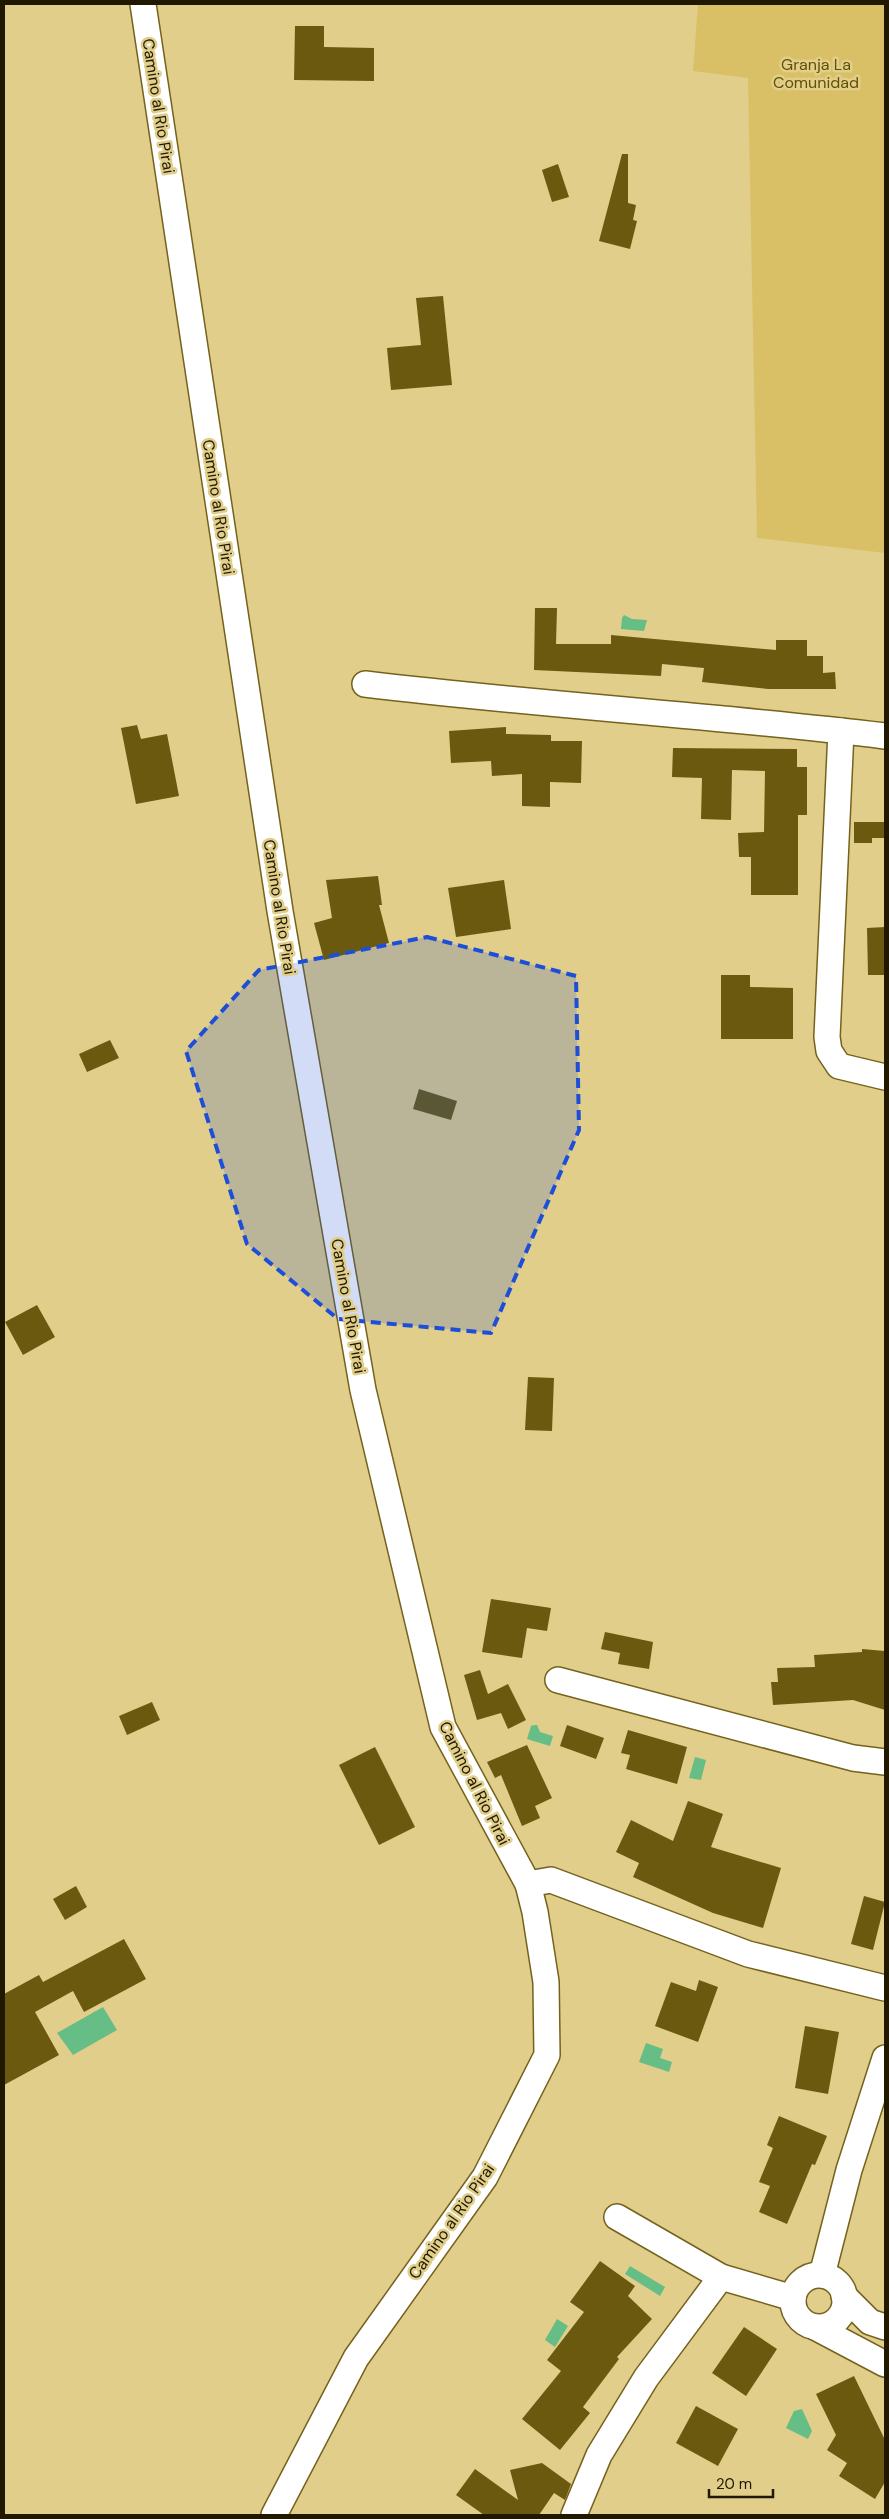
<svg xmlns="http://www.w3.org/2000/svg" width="889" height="2519" font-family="'DM Sans',sans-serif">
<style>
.green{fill:#d9c066}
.water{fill:#66bd85}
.building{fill:#6a590f}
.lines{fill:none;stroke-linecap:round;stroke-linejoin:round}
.street-casing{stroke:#74621d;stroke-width:28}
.street{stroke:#fff;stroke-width:25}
.marked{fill:#1d4ed8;fill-opacity:0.2;stroke:#1d4ed8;stroke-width:4;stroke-dasharray:10 6;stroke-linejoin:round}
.labels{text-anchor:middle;stroke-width:5;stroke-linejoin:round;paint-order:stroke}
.park-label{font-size:16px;fill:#625103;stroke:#e1ce8a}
.street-label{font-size:16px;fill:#201900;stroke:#e1ce8a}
</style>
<rect width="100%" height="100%" fill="#e1ce8a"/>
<!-- green -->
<path class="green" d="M698,4H885V553L757,538L748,78L693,71Z"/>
<!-- water -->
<g class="water">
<path d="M624,615L632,619L647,620L644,631L621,629L622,618Z"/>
<path d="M534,1725H537L540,1732L553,1736L550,1746L527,1739L531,1726Z"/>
<path d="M695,1757L706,1760L701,1780L689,1778Z"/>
<path d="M103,2007L117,2030L73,2055L57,2033Z"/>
<path d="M646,2043L663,2049L660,2058L672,2062L669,2072L639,2062Z"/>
<path d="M630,2266L665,2287L660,2296L625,2274Z"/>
<path d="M557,2319L568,2326L555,2347L545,2340Z"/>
<path d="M802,2409L812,2431L808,2439L786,2428L794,2411Z"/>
</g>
<!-- building -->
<g class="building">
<path d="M295,26H324V47L374,48V81L294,80Z"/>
<path d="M622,154H628V203L636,205L633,220L637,221L630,249L599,241Z"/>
<path d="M558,164L569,197L552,202L542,170Z"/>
<path d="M443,296L452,385L391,390L387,348L421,345L416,298Z"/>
<path d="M535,608H557L556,644H611V635L776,650V640H807V656H823V673L835,672L836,689H768L702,682L704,668L662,664L661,676L534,670Z"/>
<path d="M137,725L141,739L167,734L179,796L136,804L121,728Z"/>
<path d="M506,727V734L551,735V741H582L581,783L550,782V807L522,806V774L492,776L491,761L451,763L449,731Z"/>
<path d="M673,748L797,749V767H807V815H798V895H751V857H739L738,833L764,832L765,771L732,770L731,820L701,819L702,778L672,777Z"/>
<path d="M854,822H885V838H872V843H854Z"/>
<path d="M378,876L382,905H379L389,943L324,960L314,923L332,918L326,880Z"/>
<path d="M504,880L511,929L456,937L448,888Z"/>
<path d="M885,927V975H868L867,928Z"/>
<path d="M721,975H750V987L793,988V1039H721Z"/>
<path d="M110,1040L119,1058L87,1072L79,1054Z"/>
<path d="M419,1089L457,1101L451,1120L413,1109Z"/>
<path d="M37,1305L55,1337L23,1355L5,1322Z"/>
<path d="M528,1377L554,1378L552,1431L525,1430Z"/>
<path d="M491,1599L551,1608L547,1631L527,1628L522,1658L482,1652Z"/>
<path d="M605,1632L653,1642L649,1669L618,1664L620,1653L601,1649Z"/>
<path d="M862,1649L885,1651V1710L853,1700L773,1705L771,1682H778L777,1668L815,1667L814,1655L862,1652Z"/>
<path d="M480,1670L488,1694L508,1684L526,1720L508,1729L501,1713L477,1720L464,1675Z"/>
<path d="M152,1702L160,1720L127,1735L119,1716Z"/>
<path d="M567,1725L604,1738L596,1759L560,1746Z"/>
<path d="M628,1730L687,1747L677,1784L626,1769L630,1755L621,1753Z"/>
<path d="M527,1745L552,1798L535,1806L540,1818L522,1826L501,1775L495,1778L487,1762Z"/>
<path d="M375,1747L415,1827L379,1845L339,1765Z"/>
<path d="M688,1801L723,1814L711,1847L781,1868L763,1928L713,1913L633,1877L639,1863L616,1852L631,1820L673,1841Z"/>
<path d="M76,1886L87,1907L65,1920L53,1899Z"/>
<path d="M864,1896L885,1902L873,1950L851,1944Z"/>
<path d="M124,1939L146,1979L84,2012L73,1991L35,2012L59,2055L4,2085V1994L39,1975L43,1982Z"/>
<path d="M699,1980L718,1987L698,2042L655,2026L671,1982L696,1991Z"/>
<path d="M805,2026L839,2032L828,2094L795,2088Z"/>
<path d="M779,2116L827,2136L815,2165L812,2164L787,2224L759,2212L770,2186L759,2182L773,2148L767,2145Z"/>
<path d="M600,2261L635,2286L628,2296L652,2319L617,2357L619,2359L583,2407L590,2413L560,2450L522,2419L561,2371L547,2360L584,2312L570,2302Z"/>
<path d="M744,2327L777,2349L746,2396L712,2373Z"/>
<path d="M854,2376L885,2440V2482L875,2499L839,2476L847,2463L827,2450L836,2435L816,2394Z"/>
<path d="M696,2406L738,2429L718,2466L676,2443Z"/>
<path d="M542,2463L571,2484L565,2500L554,2493L539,2515H484L456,2495L475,2469L518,2500L510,2470Z"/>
</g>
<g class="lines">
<!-- street casing -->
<g class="street-casing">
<g id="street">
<path d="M143,4L280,911L363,1390L443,1727L528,1884L535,1912L546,1982L547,2055L485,2177L356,2358L274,2515"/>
<path d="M365,684C538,705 712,715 885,736"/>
<path d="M841,731L827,1037L829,1051L839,1066L885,1077"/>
<path d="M558,1680L853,1758L885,1762"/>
<path d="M528,1884L551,1880L748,1954L885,1988"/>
<path d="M617,2217L721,2277L793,2298"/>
<path d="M822,2275L849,2170L885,2058"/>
<circle cx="819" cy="2301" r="26"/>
<path d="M844,2296L870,2322L885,2327"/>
<path d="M815,2327L885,2364"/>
<path d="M574,2515L599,2455L646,2378L721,2277"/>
</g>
</g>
<!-- street -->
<use href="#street" class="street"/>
</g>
<!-- marked area -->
<path class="marked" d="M427,937L576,976L579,1130L491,1333L338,1319L247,1244L186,1051L259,970Z"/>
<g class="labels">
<!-- park labels -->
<g class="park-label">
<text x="816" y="70">Granja La<tspan x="816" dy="18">Comunidad</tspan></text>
</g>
<!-- street labels -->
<g class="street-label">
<text transform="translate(159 106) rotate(81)" y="6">Camino al Rio Pirai</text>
<text transform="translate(219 507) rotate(81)" y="6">Camino al Rio Pirai</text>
<text transform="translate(280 907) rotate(81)" y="6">Camino al Rio Pirai</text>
<text transform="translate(349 1306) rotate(80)" y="6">Camino al Rio Pirai</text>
<text transform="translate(475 1783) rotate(63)" y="6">Camino al Rio Pirai</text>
<text transform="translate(451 2221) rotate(-55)" y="6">Camino al Rio Pirai</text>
</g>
</g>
<!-- border -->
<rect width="889" height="2519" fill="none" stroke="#201900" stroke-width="10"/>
<!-- scale -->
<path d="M709 2489v8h64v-8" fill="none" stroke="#201900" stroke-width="2.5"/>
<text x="716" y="2489" font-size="15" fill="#201900" stroke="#e1ce8a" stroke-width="4" paint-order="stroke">20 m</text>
</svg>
